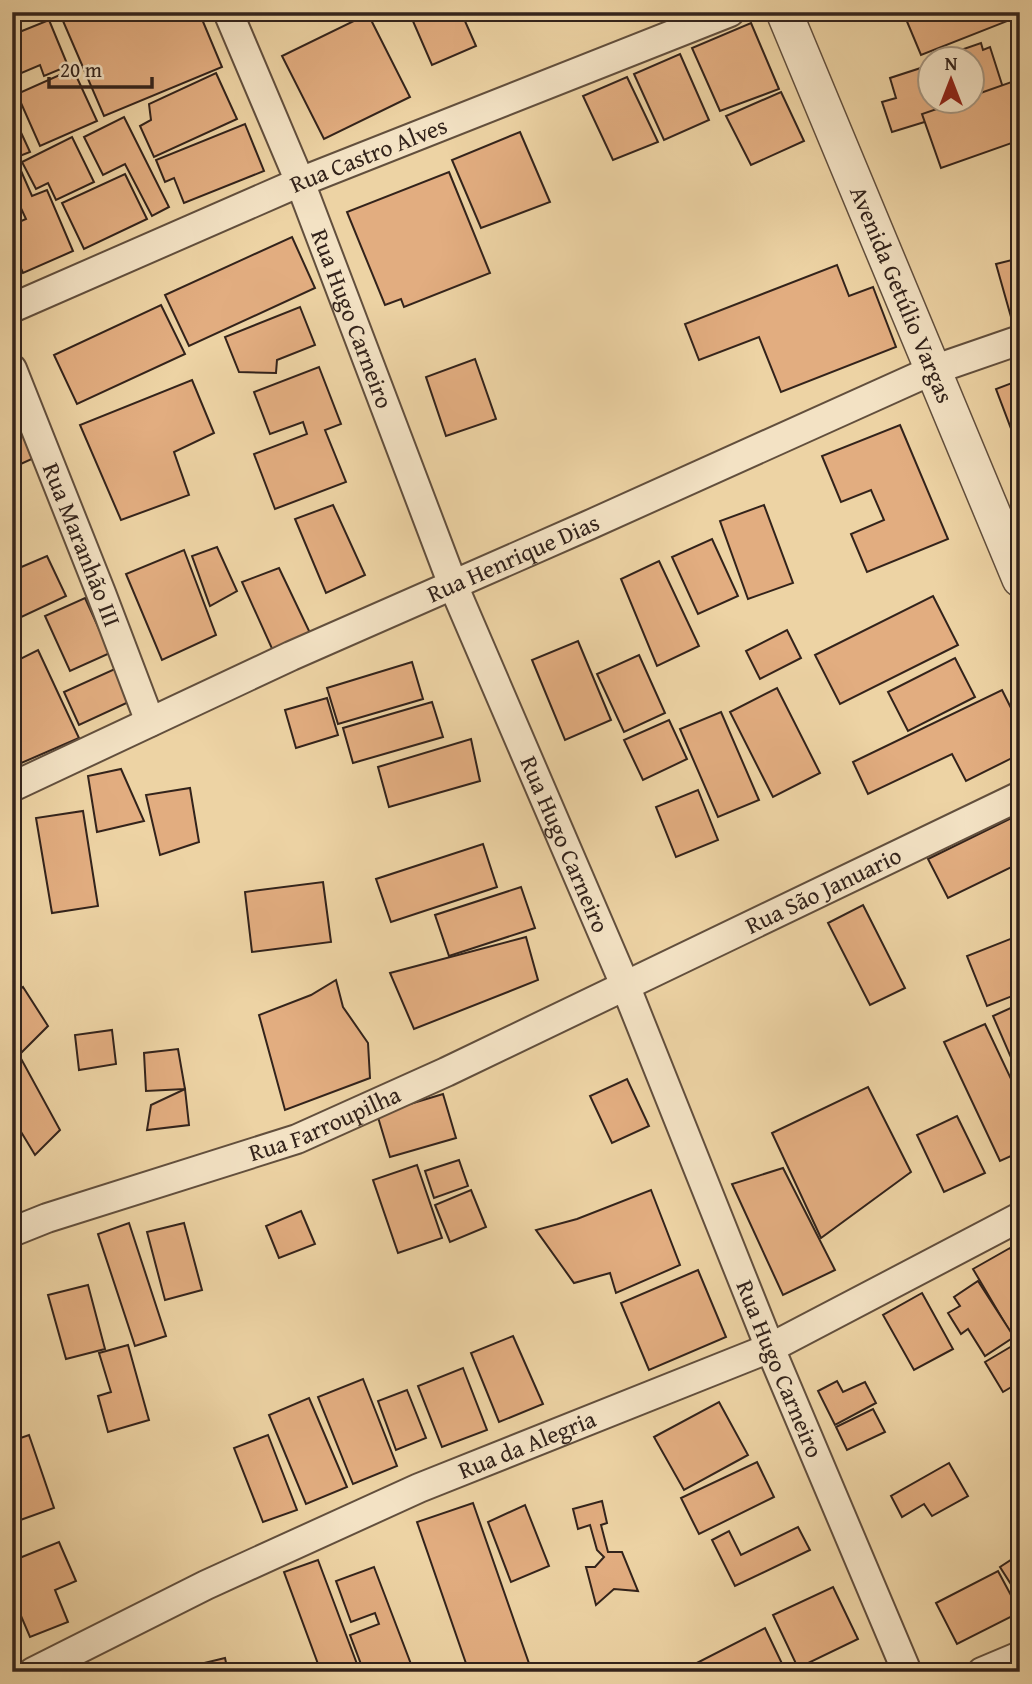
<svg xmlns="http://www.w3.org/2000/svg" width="1032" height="1684" font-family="'Gentium Book Plus',serif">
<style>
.building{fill:#e2ad80;stroke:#33231b;stroke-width:2}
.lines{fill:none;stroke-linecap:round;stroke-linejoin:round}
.minor-casing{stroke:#624f3d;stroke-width:32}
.tertiary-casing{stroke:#624f3d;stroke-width:38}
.minor{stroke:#f3e2c4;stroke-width:28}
.tertiary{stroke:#f3e2c4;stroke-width:35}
.labels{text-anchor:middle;stroke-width:7;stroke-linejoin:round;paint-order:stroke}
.street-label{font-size:24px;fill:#33231b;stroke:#f3e2c4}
</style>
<rect width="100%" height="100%" fill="#edd3a4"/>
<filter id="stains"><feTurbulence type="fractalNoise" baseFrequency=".00286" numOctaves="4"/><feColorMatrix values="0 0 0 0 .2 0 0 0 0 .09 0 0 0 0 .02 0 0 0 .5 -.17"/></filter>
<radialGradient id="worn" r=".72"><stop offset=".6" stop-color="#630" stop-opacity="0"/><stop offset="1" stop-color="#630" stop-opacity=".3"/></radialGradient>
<!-- building -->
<g class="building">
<path d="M12,12H39L12,23Z"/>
<path d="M65,12H199L222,67L104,116L60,14Z"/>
<path d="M409,12H461L476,46L432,65Z"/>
<path d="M903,12H1020V16L921,55Z"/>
<path d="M368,14L410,97L324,139L282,56Z"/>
<path d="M49,20L68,66L44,76L40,65L12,77V35Z"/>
<path d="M751,23L779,89L720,111L692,48Z"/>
<path d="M981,43L983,50L990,47L1006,97L892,132L882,102L896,98L890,78L930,65V102H972V60H932Z"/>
<path d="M680,54L709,120L664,140L634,74Z"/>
<path d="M73,69L97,121L40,146L17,94Z"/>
<path d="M216,73L237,119L154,157L140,126L151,120L149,104Z"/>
<path d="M627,77L658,142L613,160L583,96Z"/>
<path d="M1020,79V140L941,168L922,114L957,102H972V96Z"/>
<path d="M781,92L804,141L751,165L726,116Z"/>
<path d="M12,113L30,152L12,159Z"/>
<path d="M124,117L169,207L152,216L125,164L103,175L84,137Z"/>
<path d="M245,124L264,171L184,203L174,178L165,182L156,160Z"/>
<path d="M520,132L550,202L481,228L452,160Z"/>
<path d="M72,137L94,182L56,200L48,183L36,189L22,162Z"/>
<path d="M18,164L32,196L47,190L73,251L23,273L12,248V225L26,219L12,189V167Z"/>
<path d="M449,172L490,273L404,307L401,299L385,305L347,212Z"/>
<path d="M125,174L147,219L84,249L62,203Z"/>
<path d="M292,237L315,288L189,346L165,295Z"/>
<path d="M1020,258V314L1011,317L996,264Z"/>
<path d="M837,265L849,296L873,287L896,347L781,392L759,337L699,360L685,324Z"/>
<path d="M161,305L185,354L77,404L54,355Z"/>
<path d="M300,307L315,345L277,360L276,373L239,372L225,337Z"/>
<path d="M475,359L496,419L446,436L426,377Z"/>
<path d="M319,367L341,424L325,430L346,482L275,509L254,454L307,434L303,422L270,434L254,392Z"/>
<path d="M192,380L214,433L174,452L189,495L121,520L80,425Z"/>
<path d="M1020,380V446L1018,447L996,389Z"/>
<path d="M12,406L34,458L12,468Z"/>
<path d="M900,425L948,539L867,572L851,534L884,520L871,490L841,502L822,456Z"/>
<path d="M333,505L365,575L326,593L295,519Z"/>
<path d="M764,505L793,583L748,599L720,521Z"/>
<path d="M712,539L738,596L698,614L672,557Z"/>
<path d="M217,547L237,591L210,606L192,556Z"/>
<path d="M184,550L216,635L162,660L126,574Z"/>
<path d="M47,556L66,596L15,620L12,614V571Z"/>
<path d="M659,561L699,646L657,666L621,579Z"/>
<path d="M279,568L311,635L274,653L242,582Z"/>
<path d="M933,596L958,645L840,704L815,655Z"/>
<path d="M85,598L110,653L70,671L45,616Z"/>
<path d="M787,630L801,658L760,679L746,651Z"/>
<path d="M578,641L611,720L565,740L532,660Z"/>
<path d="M38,650L79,738L12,767V663Z"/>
<path d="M639,655L665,713L624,732L597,674Z"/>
<path d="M955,658L975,697L908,731L888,692Z"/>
<path d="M412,662L423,699L338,724L327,688Z"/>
<path d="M117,668L133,700L79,725L64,692Z"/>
<path d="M777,688L820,773L773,797L730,712Z"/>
<path d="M1002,690L1020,726V754L966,781L952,754L868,794L853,762Z"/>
<path d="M327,698L338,735L296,748L285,710Z"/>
<path d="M432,702L443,737L353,763L343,728Z"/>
<path d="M721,712L759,800L718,817L680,729Z"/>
<path d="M669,720L687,759L643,780L624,740Z"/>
<path d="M471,739L480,781L389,807L378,767Z"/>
<path d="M121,769L144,821L97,832L88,776Z"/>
<path d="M190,788L199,842L160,855L146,795Z"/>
<path d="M698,790L718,840L676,857L656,807Z"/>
<path d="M83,811L98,906L52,913L36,818Z"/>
<path d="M1020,814V863L948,898L928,859Z"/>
<path d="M483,844L497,887L391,922L376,879Z"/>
<path d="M323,882L331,942L252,952L245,892Z"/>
<path d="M521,887L535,928L449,956L435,915Z"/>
<path d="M863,905L905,988L870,1005L828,923Z"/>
<path d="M1018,936L1020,939V993L987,1006L967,956Z"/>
<path d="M526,937L538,980L414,1029L390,973Z"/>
<path d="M336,980L343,1007L368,1043L370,1078L285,1110L259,1015L311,995Z"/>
<path d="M23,987L48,1026L19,1055L60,1130L35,1155L12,1117V995Z"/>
<path d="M1015,1006L1020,1017V1078L993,1016Z"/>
<path d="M985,1024L1020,1098V1152L1000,1161L944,1042Z"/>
<path d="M112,1030L116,1064L79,1070L75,1035Z"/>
<path d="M178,1049L185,1089L146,1091L144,1053Z"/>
<path d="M627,1079L649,1126L612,1143L590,1096Z"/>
<path d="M868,1087L911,1172L821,1238L772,1133Z"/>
<path d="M185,1089L189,1125L147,1130L151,1105Z"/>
<path d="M443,1094L456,1138L390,1157L377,1114Z"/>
<path d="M957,1116L985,1173L944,1192L917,1135Z"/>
<path d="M459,1160L468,1186L434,1198L425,1171Z"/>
<path d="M417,1165L442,1238L398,1253L373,1180Z"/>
<path d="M783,1168L835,1270L783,1295L732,1184Z"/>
<path d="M471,1190L486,1227L450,1242L435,1205Z"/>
<path d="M651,1190L680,1265L616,1293L610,1273L574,1283L536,1230L577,1219Z"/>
<path d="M301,1211L315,1244L279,1258L266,1226Z"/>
<path d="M129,1223L166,1336L135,1346L98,1234Z"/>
<path d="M184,1223L202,1290L165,1300L147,1232Z"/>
<path d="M1010,1248L1020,1265V1349L973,1269Z"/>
<path d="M698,1270L726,1337L649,1370L621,1303Z"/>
<path d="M978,1281L1014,1337L985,1356L968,1329L961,1334L948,1313L960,1306L954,1297Z"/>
<path d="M88,1285L105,1349L66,1359L48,1295Z"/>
<path d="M922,1293L953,1349L914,1370L883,1315Z"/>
<path d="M513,1336L543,1404L499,1422L471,1353Z"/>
<path d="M128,1345L149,1420L108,1432L98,1396L111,1392L99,1353Z"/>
<path d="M1012,1346L1020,1358V1382L1003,1392L985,1362Z"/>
<path d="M463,1368L487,1430L442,1447L418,1386Z"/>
<path d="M363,1379L397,1466L353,1484L318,1397Z"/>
<path d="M837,1381L843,1392L865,1382L876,1403L835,1425L818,1391Z"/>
<path d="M407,1390L426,1438L396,1450L378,1401Z"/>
<path d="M309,1398L347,1487L306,1504L269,1415Z"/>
<path d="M719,1402L748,1455L684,1490L654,1437Z"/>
<path d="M873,1409L885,1432L847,1450L836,1427Z"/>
<path d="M29,1435L54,1508L12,1523V1441Z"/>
<path d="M268,1435L297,1510L263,1522L234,1448Z"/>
<path d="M757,1462L774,1497L699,1534L681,1498Z"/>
<path d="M949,1463L968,1496L932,1516L924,1504L902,1517L891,1496Z"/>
<path d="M602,1501L607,1523L601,1525L608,1552H622L638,1591L614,1589L596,1605L586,1567H595L604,1557L597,1550L590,1525L578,1529L573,1509Z"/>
<path d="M473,1503L532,1672H469L417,1522Z"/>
<path d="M525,1505L549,1566L511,1582L488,1522Z"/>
<path d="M798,1527L810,1550L735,1586L712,1540L729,1531L741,1555Z"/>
<path d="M59,1542L76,1581L55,1590L68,1622L30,1637L12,1595V1561Z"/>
<path d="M1020,1554V1597H1019L1000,1567Z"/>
<path d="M318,1560L360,1672H321L284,1572Z"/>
<path d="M374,1567L414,1672H364L350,1635L379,1624L375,1613L351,1622L336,1581Z"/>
<path d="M998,1571L1020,1612L957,1644L936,1603Z"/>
<path d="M833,1587L858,1639L798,1668L773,1615Z"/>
<path d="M765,1628L786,1672H689L687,1668Z"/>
<path d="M225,1658L228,1672H175V1670Z"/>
</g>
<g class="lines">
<!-- minor casing -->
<g class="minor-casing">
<g id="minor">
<path id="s1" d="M228,12L300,182L453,585L625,985L770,1348L907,1672"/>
<path id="s2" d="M12,308L300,182L730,12"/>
<path id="s3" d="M12,369L101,593L150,722"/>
<path id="s4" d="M12,787L291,656L589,525L933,370L1020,340"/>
<path id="s5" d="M12,1232L47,1218L297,1139L446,1072L1020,796"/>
<path id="s6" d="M33,1672L206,1585L419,1488L770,1348L1020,1217"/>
<path d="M982,1672L1020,1656"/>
</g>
</g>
<!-- tertiary casing -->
<g class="tertiary-casing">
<g id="tertiary">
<path id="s7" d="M784,12L1020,579"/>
</g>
</g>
<!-- minor -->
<use href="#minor" class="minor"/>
<!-- tertiary -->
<use href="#tertiary" class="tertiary"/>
</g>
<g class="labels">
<!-- street labels -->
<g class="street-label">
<text dy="8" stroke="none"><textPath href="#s2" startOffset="388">Rua Castro Alves</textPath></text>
<text dy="8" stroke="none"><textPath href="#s7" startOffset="306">Avenida Getúlio Vargas</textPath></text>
<text dy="8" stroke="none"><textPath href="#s1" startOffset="331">Rua Hugo Carneiro</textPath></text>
<text dy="8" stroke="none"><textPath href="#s3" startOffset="189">Rua Maranhão III</textPath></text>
<text dy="8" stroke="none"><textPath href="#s4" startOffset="551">Rua Henrique Dias</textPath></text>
<text dy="8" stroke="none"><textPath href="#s1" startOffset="898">Rua Hugo Carneiro</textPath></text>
<text dy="8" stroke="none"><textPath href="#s5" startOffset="882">Rua São Januario</textPath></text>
<text dy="8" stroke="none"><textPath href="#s5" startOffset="331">Rua Farroupilha</textPath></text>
<text dy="8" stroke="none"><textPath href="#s1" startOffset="1465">Rua Hugo Carneiro</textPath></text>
<text dy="8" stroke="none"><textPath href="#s6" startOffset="544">Rua da Alegria</textPath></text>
</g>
</g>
<!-- margin -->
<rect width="1032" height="1684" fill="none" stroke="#edd3a4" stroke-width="42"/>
<rect x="14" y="14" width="1004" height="1656" fill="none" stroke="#33231b" stroke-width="3.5"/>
<rect x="21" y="21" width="990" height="1642" fill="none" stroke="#33231b" stroke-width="2"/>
<!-- north arrow -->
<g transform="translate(951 80)"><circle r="33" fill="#f3e2c4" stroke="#a69680" stroke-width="2"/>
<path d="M0-5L12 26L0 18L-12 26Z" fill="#8f2418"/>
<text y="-10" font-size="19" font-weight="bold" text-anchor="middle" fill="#33231b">N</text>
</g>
<!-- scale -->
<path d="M49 77v10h103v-10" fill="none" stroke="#33231b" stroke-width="3.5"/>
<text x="60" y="77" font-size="21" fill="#33231b" stroke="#f3e2c4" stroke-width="5" paint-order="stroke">20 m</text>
<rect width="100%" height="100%" filter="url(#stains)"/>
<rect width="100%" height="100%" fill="url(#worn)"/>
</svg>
